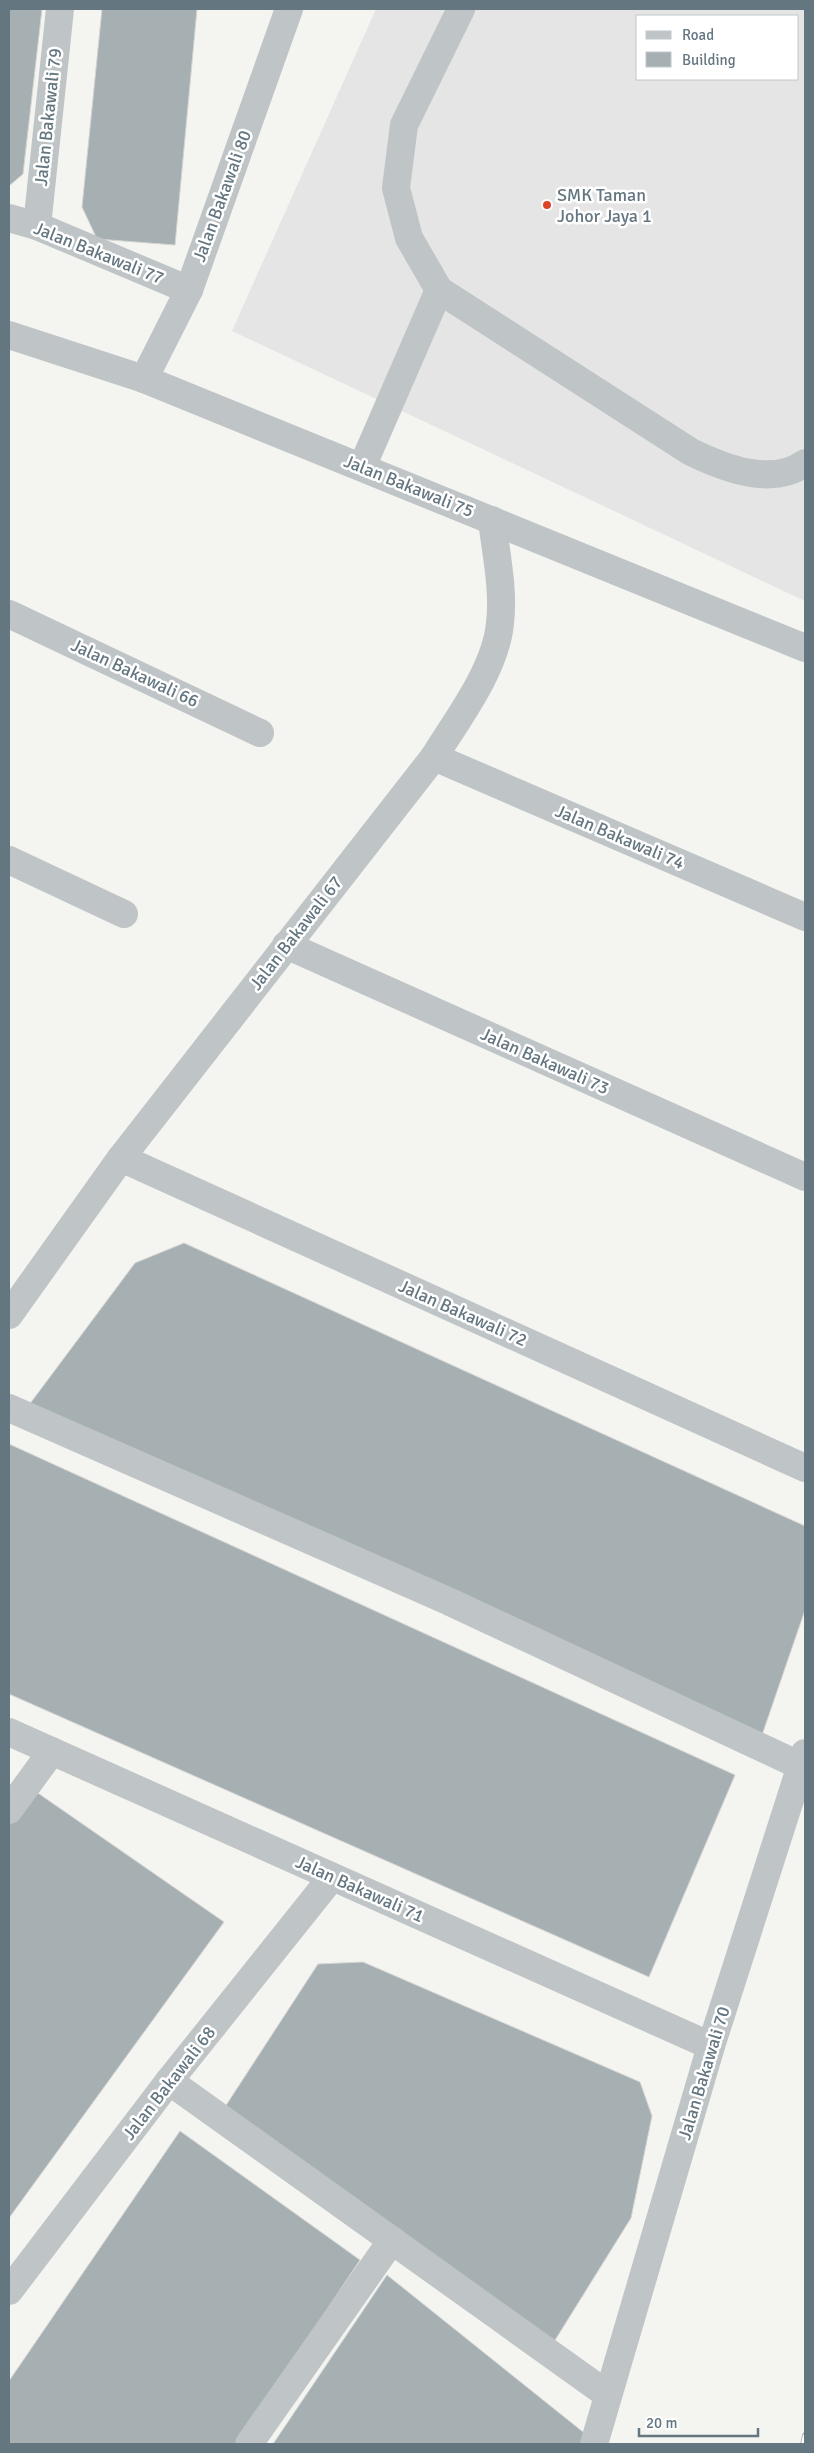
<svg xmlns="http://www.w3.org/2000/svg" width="814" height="2453" font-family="Signika,sans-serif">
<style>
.built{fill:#e4e5e4;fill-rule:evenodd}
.building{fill:#a6afb2;stroke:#d5d5d3}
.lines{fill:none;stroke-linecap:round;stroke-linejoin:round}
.minor{stroke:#bfc4c6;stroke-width:28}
.rail-casing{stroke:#a0a7ab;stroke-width:5.5}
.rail{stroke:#fff;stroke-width:4;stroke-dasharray:11;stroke-linecap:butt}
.poi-dot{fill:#dd4427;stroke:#fff;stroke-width:2}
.labels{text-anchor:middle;stroke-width:5;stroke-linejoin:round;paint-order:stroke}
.street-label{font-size:18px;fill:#647680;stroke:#fff}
.poi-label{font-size:18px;fill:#647680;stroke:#fff;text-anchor:start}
</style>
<rect width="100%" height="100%" fill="#f4f4f0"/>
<!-- built -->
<path class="built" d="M376,9H805V601L232,331ZM638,16H798V79H638Z"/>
<!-- building -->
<g class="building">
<path d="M9,9H42L23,174L9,186Z"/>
<path d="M102,9H197L175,245L97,239L82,207Z"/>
<path d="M184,1243L805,1526V1610L761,1738L26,1409L135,1263Z"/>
<path d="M9,1444L735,1775L649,1977L9,1694Z"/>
<path d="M32,1789L224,1922L9,2218V1822Z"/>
<path d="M363,1962L640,2082L652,2116L631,2218L552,2345L223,2110L318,1964Z"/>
<path d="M180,2131L360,2260L237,2444H9V2381Z"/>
<path d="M387,2275L588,2436L582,2444H273Z"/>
</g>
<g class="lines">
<!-- minor -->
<g class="minor">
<path d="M461,9L404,125L396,188L409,238L439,290L691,452C724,468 772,487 805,463"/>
<path d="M9,218L37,226L189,290"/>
<path d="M37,226L60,9"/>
<path d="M9,335L144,379L805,648"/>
<path d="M144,379L189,290L289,9"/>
<path d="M362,467L439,290"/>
<path d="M9,614L260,733"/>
<path d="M434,757L805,917"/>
<path d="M9,860L124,914"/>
<path d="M286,945L805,1177"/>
<path d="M121,1158L805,1468"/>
<path d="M9,1315L121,1158L434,757C458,718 496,669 500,623C504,590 496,554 492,520"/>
<path d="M9,1408L448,1601L801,1766"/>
<path d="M9,1732L711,2046"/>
<path d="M9,1810L52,1751"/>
<path d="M169,2081L608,2395"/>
<path d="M9,2291L169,2081L332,1877"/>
<path d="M249,2444L392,2240"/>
<path d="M594,2444L711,2046L805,1753"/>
</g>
<!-- rail casing -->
<g class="rail-casing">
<path id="rail" d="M803,2444L805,2435"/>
</g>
<!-- rail -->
<use href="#rail" class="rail"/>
</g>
<!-- markers -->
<circle class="poi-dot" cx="547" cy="205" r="5"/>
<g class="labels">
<!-- street labels -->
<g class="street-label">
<text transform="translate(48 117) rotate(-84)" y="6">Jalan Bakawali 79</text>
<text transform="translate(222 196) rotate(-70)" y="6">Jalan Bakawali 80</text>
<text transform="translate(99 253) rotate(22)" y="6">Jalan Bakawali 77</text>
<text transform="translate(409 486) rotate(22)" y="6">Jalan Bakawali 75</text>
<text transform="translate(135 673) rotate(25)" y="6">Jalan Bakawali 66</text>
<text transform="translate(620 837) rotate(23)" y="6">Jalan Bakawali 74</text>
<text transform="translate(296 933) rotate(-52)" y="6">Jalan Bakawali 67</text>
<text transform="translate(545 1061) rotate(24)" y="6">Jalan Bakawali 73</text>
<text transform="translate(463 1313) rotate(24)" y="6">Jalan Bakawali 72</text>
<text transform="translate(360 1889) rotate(24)" y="6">Jalan Bakawali 71</text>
<text transform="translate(704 2073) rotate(-73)" y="6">Jalan Bakawali 70</text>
<text transform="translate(169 2083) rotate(-52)" y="6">Jalan Bakawali 68</text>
</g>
<!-- poi labels -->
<g class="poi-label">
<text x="557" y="201">SMK Taman<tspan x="557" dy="21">Johor Jaya 1</tspan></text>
</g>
</g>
<!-- border -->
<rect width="814" height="2453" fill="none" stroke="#647680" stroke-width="20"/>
<!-- legend -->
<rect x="636" y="15" width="162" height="65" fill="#ffffff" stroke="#c1c8cc"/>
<rect x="646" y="31" width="25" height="8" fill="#bfc4c6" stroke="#c1c8cc"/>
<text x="682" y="40" font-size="15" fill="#647680">Road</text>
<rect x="646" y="52" width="25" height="15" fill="#a6afb2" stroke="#c1c8cc"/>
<text x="682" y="65" font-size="15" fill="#647680">Building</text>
<!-- scale -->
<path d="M639 2428v8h119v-8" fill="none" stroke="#647680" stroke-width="2.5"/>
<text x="646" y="2428" font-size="15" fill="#647680" stroke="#ffffff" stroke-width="4" paint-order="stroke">20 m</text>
</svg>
